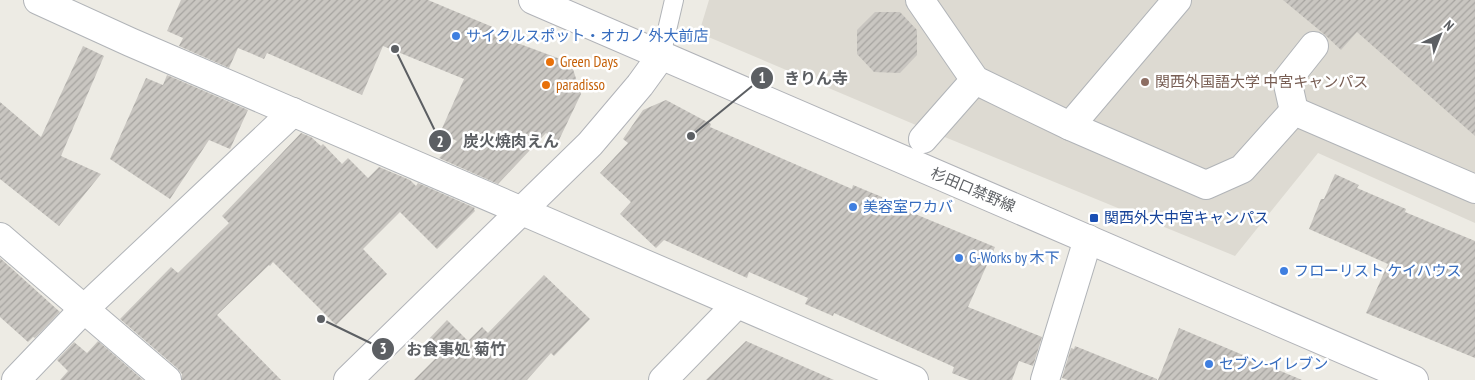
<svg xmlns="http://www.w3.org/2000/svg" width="1475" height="380" font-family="'PT Sans Narrow','Noto Sans JP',sans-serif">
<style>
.education{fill:#dddad2}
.building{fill:url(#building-hatch)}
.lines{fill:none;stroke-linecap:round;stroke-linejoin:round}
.lane-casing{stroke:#b1b4b8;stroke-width:20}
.street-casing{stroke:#b1b4b8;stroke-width:30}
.secondary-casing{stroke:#b1b3b8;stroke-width:30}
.lane{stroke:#fff;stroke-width:18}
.street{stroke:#fff;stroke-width:28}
.secondary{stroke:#fff;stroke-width:28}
.shop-dot{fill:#3f7fe0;stroke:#fff;stroke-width:2}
.food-dot{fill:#e8710a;stroke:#fff;stroke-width:2}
.education-dot{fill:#8d6e63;stroke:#fff;stroke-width:2}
.transit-dot{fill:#1a4fb4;stroke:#fff;stroke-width:2}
.labels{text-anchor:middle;stroke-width:5;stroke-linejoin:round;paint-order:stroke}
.shop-label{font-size:15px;fill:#366cbe;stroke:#fff;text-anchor:start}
.food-label{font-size:15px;fill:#c56008;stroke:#fff;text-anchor:start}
.education-label{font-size:15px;fill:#785e54;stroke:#fff;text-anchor:start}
.street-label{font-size:15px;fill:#5c5f63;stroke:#fff}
.transit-label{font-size:15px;fill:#164399;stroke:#fff;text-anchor:start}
.leader{fill:none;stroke:#5c5f63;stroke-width:2}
.callout-dot{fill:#5c5f63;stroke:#fff;stroke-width:2}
.mark-label{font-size:15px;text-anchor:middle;font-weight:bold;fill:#fff}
.callout-label{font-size:16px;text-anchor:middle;font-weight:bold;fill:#5c5f63;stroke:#fff;stroke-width:5;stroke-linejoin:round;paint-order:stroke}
</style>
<defs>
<pattern id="building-hatch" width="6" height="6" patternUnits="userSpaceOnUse" patternTransform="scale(1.25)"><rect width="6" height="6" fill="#c9c6c1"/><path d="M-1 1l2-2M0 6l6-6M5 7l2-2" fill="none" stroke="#a6a4a0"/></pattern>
</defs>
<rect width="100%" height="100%" fill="#edebe4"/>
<!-- education -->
<path class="education" d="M709,0H1475V223L1318,153L1235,256L930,131L699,33Z"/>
<!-- building -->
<g class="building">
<path d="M181,0H428L495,28L493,34L571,63L581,94L558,142L546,133L498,184L439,158L457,141L440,133L464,79L383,46L362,95L267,53L264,59L238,48L229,68L179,46L183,38L167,31Z"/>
<path d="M1283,0H1475V136L1357,32L1341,50L1324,34Z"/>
<path d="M875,12H900L917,30V55L900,73L874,72L857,54V30Z"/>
<path d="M83,46L104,56L61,156L101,174L59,226L0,179V102L41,137Z"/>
<path d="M167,75L248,110L230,149L209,140L170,199L110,159L146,78L163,85Z"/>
<path d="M666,100L711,124L710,127L852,189L853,185L882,197V198L915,214L995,247L968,307L1042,337L1033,366L1019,361L1012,380H969L952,373L954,367L834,313L833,316L805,304L808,298L749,272L747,278L664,240L656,248L620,214L631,202L600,173L628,143L623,139L643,110Z"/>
<path d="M301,133L311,137L321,146L323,144L342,164L348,158L368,178L379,167L410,180L416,186L418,183L475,208L474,209L475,211L437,249L400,212L363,249L387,274L336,325L273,262L270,266L269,265L217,315L281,380H182V374L177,368L120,319L171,267L178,273L229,223L222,216Z"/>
<path d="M1335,174L1359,185L1357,188L1406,209L1405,212L1475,241V358L1366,313L1388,264L1309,229L1321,199H1324Z"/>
<path d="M0,258L60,312L35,338L33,337L28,342L0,317Z"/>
<path d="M544,275L590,319L554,356L551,353L527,380H414L440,354L427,341L447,320L468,341L482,327L488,333Z"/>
<path d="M1179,328L1302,380H1158Z"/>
<path d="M98,341L143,380H60L68,371L57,360L74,342L87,353Z"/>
<path d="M746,341L834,380H706Z"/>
<path d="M1075,346L1157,379V380H1068L1062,378L1071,348L1074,349Z"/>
</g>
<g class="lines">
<!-- lane casing -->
<g class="lane-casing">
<path id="lane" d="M661,56L674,0"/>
</g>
<!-- street casing -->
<g class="street-casing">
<g id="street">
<path d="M38,0L130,42L914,380"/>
<path d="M920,0L975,80L1070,126L1177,0"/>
<path d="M1294,111L1287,80L1314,46"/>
<path d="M1070,126L1206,185L1242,169L1294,111L1475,189"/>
<path d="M923,139L975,80"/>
<path d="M0,237L167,380"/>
<path d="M16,380L84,309L293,112"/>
<path d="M663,380L737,304"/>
<path d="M1045,380L1088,239"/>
</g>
</g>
<!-- secondary casing -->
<g class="secondary-casing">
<g id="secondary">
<path d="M533,0L1414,380"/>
<path d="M348,380L590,144L640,85L661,56"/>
</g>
</g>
<!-- lane -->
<use href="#lane" class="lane"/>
<!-- street -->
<use href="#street" class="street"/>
<!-- secondary -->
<use href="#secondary" class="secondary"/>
</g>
<!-- markers -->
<g class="shop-dot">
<circle cx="456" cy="36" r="5"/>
<circle cx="853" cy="207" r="5"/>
<circle cx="959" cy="258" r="5"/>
<circle cx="1284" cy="271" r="5"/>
<circle cx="1209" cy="364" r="5"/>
</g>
<g class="food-dot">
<circle cx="550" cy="62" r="5"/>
<circle cx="546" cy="85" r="5"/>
</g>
<circle class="education-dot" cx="1145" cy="82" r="5"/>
<rect class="transit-dot" x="1089" y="213" width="10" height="10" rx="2.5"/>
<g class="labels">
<!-- shop labels -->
<g class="shop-label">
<text x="466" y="41">サイクルスポット・オカノ 外大前店</text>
<text x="863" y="212">美容室ワカバ</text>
<text x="969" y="263">G-Works by 木下</text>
<text x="1294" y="276">フローリスト ケイハウス</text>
<text x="1219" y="369">セブン-イレブン</text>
</g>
<!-- food labels -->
<g class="food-label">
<text x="560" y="67">Green Days</text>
<text x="556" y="90">paradisso</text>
</g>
<!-- education labels -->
<g class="education-label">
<text x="1155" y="87">関西外国語大学 中宮キャンパス</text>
</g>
<!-- street labels -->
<g class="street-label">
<text transform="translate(973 190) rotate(23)" y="5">杉田口禁野線</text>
</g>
<!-- transit labels -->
<g class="transit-label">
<text x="1104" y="223">関西外大中宮キャンパス</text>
</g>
</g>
<!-- callouts -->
<path class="leader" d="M691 136L762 78M395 49L440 141M321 319L383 349"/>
<g class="callout-dot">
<circle cx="691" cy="136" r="5"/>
<circle cx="395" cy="49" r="5"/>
<circle cx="321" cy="319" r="5"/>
<circle cx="762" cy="78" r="12"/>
<circle cx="440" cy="141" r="12"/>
<circle cx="383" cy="349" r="12"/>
</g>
<g class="mark-label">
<text x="762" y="83">1</text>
<text x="440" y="147">2</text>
<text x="383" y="354">3</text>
</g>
<g class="callout-label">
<text x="816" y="84">きりん寺</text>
<text x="511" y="147">炭火焼肉えん</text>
<text x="456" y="355">お食事処 菊竹</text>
</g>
<!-- north arrow -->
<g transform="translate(1440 35) rotate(43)" stroke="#ffffff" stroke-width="4" paint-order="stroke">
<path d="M0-4L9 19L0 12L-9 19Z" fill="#5c5f63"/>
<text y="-8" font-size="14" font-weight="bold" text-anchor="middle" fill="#5c5f63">N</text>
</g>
</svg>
